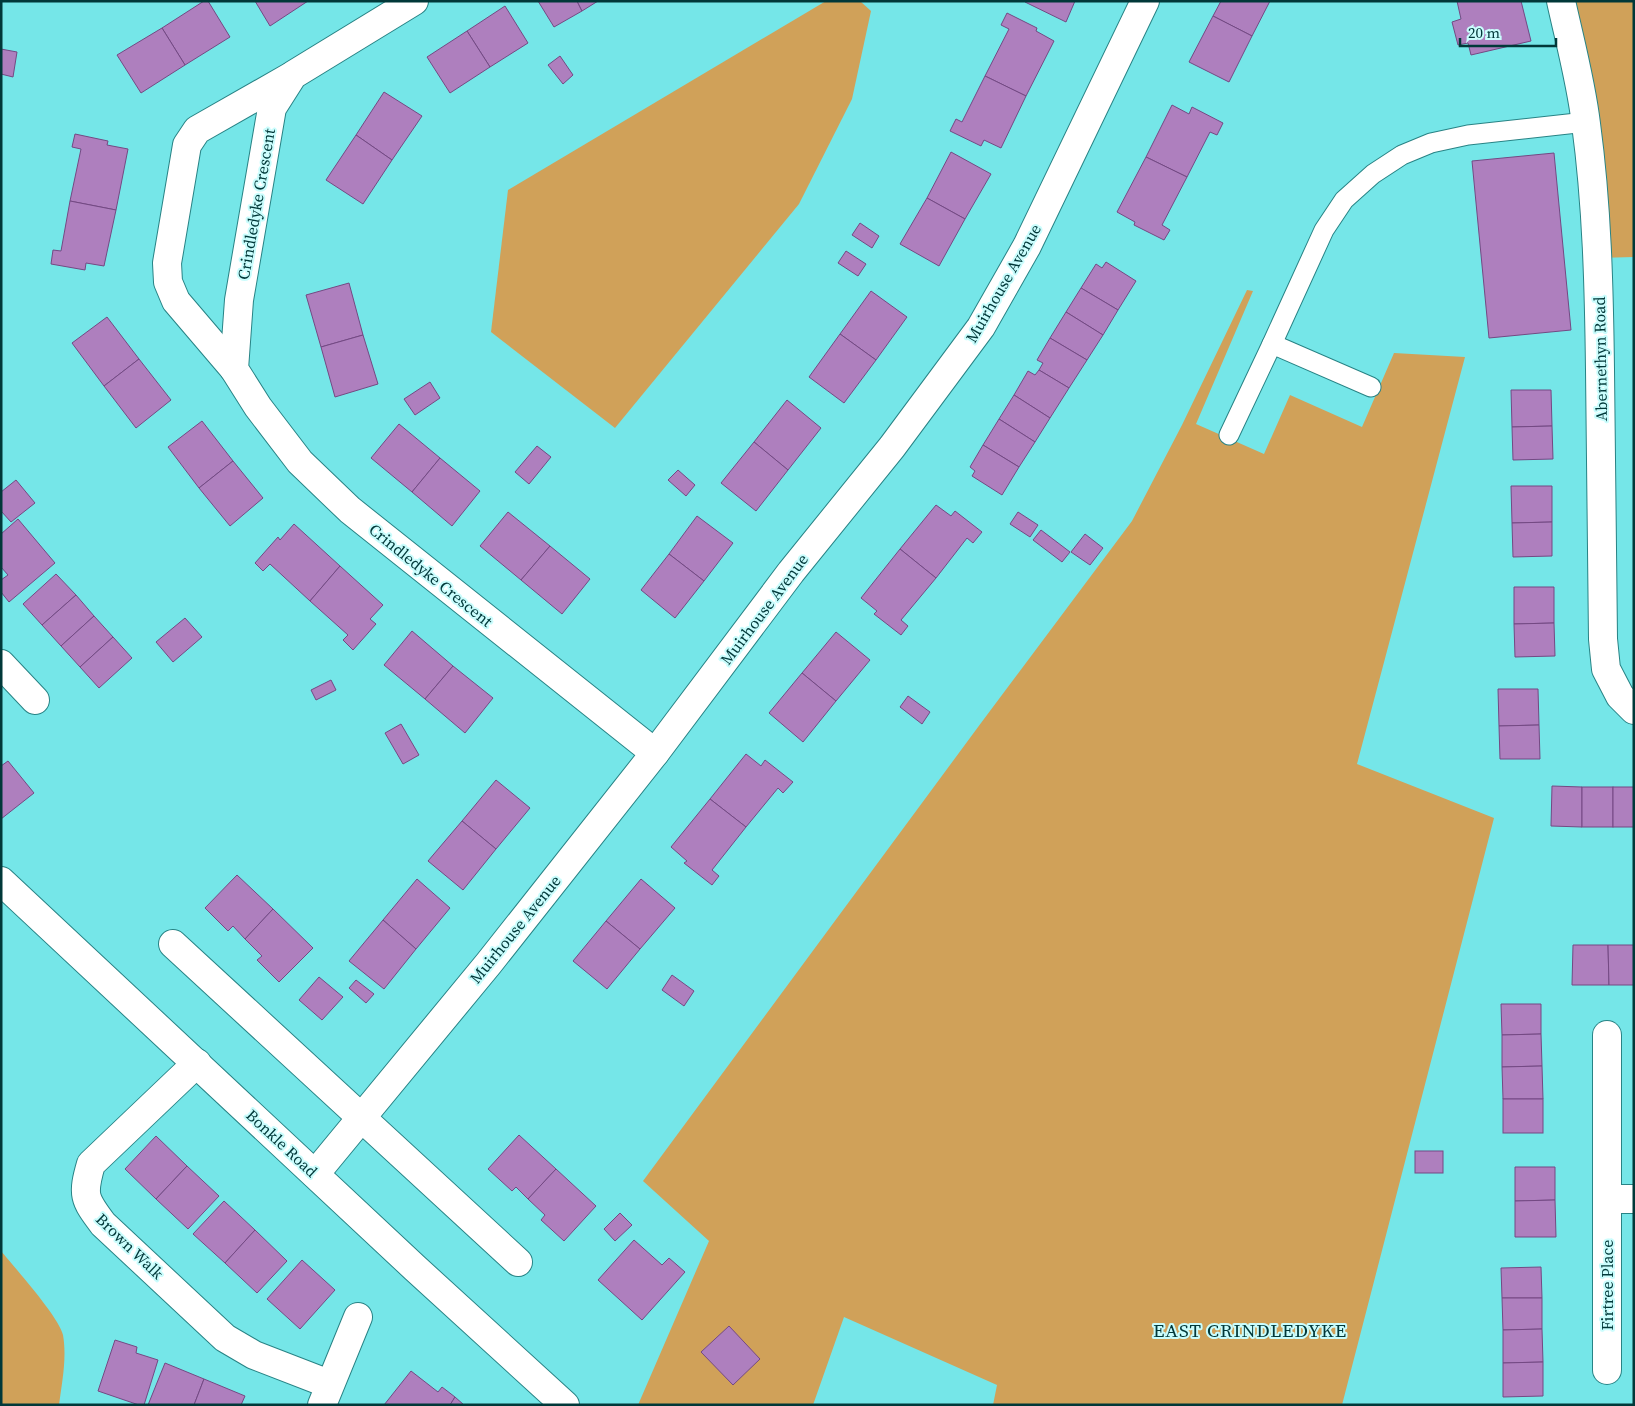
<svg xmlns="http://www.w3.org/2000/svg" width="1635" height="1406" font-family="'Source Serif 4',serif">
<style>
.green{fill:#d0a159}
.building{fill:#ae7fbe;stroke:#744983}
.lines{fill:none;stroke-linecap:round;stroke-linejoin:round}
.lane-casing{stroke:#288385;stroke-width:21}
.street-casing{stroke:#288385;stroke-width:30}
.secondary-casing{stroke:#288385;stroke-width:30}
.lane{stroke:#fff;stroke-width:19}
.street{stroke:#fff;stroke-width:28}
.secondary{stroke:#fff;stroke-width:28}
.labels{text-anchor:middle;stroke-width:4;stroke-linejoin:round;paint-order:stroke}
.street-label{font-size:16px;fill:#013839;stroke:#cafdfd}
.quarter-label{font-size:19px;letter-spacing:1px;fill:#013839;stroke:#cafdfd}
</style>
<rect width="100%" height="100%" fill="#75e6e8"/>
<!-- green -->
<g class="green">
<path d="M826,1H860L871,11L852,99L799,204L615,428L491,332L508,190Z"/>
<path d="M1559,1H1634V257L1597,258Z"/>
<path d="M1247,290L1253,291L1196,424L1264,454L1290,395L1362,427L1394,353L1465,357L1357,764L1494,818L1342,1405H993L997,1385L844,1317L813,1405H638L709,1241L643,1181L981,723L1132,521L1182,425Z"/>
<path d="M1,1251C15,1268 59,1317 63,1335C67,1358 62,1382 59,1405H1Z"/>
</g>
<!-- building -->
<g class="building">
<path d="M204,1H208L230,37L185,65L162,28Z"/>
<path d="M255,1H308L270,26Z"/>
<path d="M538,1H577L582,11L554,27Z"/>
<path d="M577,1H598L582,11Z"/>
<path d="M1026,1H1075L1066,22L1025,2Z"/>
<path d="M1221,1H1270L1252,36L1213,16Z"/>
<path d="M1457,1H1521L1531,41L1471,55L1468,43L1458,45L1452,22L1461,19Z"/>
<path d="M505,6L528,43L490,67L467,31Z"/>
<path d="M1007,13L1037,28L1036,31L1054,41L1026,96L985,76L1009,29L1001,25Z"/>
<path d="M1213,16L1252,36L1229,82L1189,62Z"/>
<path d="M162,28L185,65L141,93L117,55Z"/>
<path d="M467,31L490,67L450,93L427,57Z"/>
<path d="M1,49L17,52L13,77L1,74Z"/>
<path d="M560,56L573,75L563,84L548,65Z"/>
<path d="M985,76L1026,96L1001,148L984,140L981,146L950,131L956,119L962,122Z"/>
<path d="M384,92L422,116L392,160L356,135Z"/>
<path d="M1172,105L1189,114L1192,107L1223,123L1217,135L1210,132L1187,177L1146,157Z"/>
<path d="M75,134L108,141L107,145L128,149L116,210L70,201L81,149L72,147Z"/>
<path d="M356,135L392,160L363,204L326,180Z"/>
<path d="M951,152L991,174L965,219L927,198Z"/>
<path d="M1554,153L1571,330L1489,338L1472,161Z"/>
<path d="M1146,157L1187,177L1162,225L1170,230L1164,240L1134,225L1135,222L1117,212Z"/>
<path d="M927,198L965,219L939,266L900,244Z"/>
<path d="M70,201L116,210L104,266L86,263L85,270L51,264L53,250L61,251Z"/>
<path d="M860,223L879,236L872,248L852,235Z"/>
<path d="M846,251L866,264L858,276L838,263Z"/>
<path d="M1106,262L1136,281L1118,310L1081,288L1096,264L1102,268Z"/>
<path d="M349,283L363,335L321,347L306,295Z"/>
<path d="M1081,288L1118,310L1103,335L1066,312Z"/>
<path d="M871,291L907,317L876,360L840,334Z"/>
<path d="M1066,312L1103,335L1087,360L1050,338Z"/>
<path d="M107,317L139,359L104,386L72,343Z"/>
<path d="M840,334L876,360L844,403L809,377Z"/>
<path d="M363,335L378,384L335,397L321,347Z"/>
<path d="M1050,338L1087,360L1069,388L1039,370L1043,363L1037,360Z"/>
<path d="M139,359L171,400L136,428L104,386Z"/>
<path d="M1039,370L1069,388L1050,418L1014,395L1028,371L1035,375Z"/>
<path d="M430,382L440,398L415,415L404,399Z"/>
<path d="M1511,390H1551L1552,426L1512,427Z"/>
<path d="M1014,395L1050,418L1035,442L999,419Z"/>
<path d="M787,400L821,428L788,470L754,442Z"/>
<path d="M999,419L1035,442L1019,467L983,445Z"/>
<path d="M202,421L233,461L199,488L168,447Z"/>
<path d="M399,424L440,458L412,492L371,458Z"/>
<path d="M1552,426L1553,459L1513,460L1512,427Z"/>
<path d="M754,442L788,470L756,511L721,483Z"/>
<path d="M983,445L1019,467L1002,495L972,476L975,471L970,467Z"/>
<path d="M537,446L551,457L529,484L515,472Z"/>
<path d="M440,458L480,491L452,526L412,492Z"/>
<path d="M233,461L263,498L230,526L199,488Z"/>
<path d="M678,470L695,485L686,496L668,480Z"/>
<path d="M16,480L35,503L11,522L1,511V492Z"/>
<path d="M1511,486H1552V522L1512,523Z"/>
<path d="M936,505L951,516L955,511L982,532L973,543L967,538L936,578L900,549Z"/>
<path d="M508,512L550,546L521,580L480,546Z"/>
<path d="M1018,512L1038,525L1030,537L1010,524Z"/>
<path d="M697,516L733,543L704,581L669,554Z"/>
<path d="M18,519L55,563L9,602L1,592V580L8,575L1,567V534Z"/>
<path d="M1552,522V556L1513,557L1512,523Z"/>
<path d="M294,524L340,566L310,601L270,564L263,571L255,563L278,537L280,540Z"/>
<path d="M1041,530L1070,552L1062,562L1033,540Z"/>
<path d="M1085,534L1103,548L1090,565L1071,552Z"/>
<path d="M550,546L590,579L562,614L521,580Z"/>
<path d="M900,549L936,578L901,620L908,626L901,635L874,614L877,611L861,598Z"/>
<path d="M669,554L704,581L675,618L641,590Z"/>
<path d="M340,566L383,605L370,619L376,624L353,650L343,640L348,635L310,601Z"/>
<path d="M56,574L76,595L42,625L23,604Z"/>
<path d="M1514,587H1554V623L1514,624Z"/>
<path d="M76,595L94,616L61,646L42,625Z"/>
<path d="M94,616L113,637L80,667L61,646Z"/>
<path d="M185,618L202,637L173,662L156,642Z"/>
<path d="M1554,623L1555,656L1515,657L1514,624Z"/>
<path d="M412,631L453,666L425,699L384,665Z"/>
<path d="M836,632L870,660L836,701L802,673Z"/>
<path d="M113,637L132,658L99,688L80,667Z"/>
<path d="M453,666L493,698L465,733L425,699Z"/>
<path d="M802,673L836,701L803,742L769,713Z"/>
<path d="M331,680L336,690L316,700L311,690Z"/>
<path d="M1498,689H1538L1539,725L1499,726Z"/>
<path d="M908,696L930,712L922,724L900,707Z"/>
<path d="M401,724L419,755L403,764L385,733Z"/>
<path d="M1539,725L1540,759H1500L1499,726Z"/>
<path d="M746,754L761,766L765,760L793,782L783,793L778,788L746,827L710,799Z"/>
<path d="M8,761L34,793L1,819V766Z"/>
<path d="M496,780L530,808L496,849L462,821Z"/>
<path d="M1552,786L1582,787V827L1551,826Z"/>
<rect x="1582" y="787" width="31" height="40"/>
<rect x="1613" y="787" width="21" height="40"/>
<path d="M710,799L746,827L712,870L719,876L712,885L684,863L687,861L671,847Z"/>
<path d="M462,821L496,849L463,890L428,861Z"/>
<path d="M237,875L273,909L245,939L233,926L228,931L205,908Z"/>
<path d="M417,879L450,908L416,949L383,920Z"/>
<path d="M641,879L675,908L640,949L606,921Z"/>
<path d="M273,909L313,948L279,982L257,960L262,956L245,939Z"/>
<path d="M383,920L416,949L384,989L349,961Z"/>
<path d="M606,921L640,949L607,989L573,961Z"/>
<path d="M1573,945H1608L1609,985H1572Z"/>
<path d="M1608,945H1634V985H1609Z"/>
<path d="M672,975L694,991L684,1006L662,990Z"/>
<path d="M319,977L343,997L322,1020L299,1000Z"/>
<path d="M356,980L374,994L366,1003L349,988Z"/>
<path d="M1501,1004H1541V1034L1502,1035Z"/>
<path d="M1541,1034L1542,1066L1502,1067V1035Z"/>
<path d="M1542,1066L1543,1099H1503L1502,1067Z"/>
<rect x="1503" y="1099" width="40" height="34"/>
<path d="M519,1135L556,1169L528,1199L516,1187L512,1191L488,1169Z"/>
<path d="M156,1136L187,1166L156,1199L125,1169Z"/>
<rect x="1415" y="1151" width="28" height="22"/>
<path d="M187,1166L219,1196L188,1229L156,1199Z"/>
<path d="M1515,1167H1555V1200L1515,1201Z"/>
<path d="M556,1169L596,1206L564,1241L541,1220L545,1215L528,1199Z"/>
<path d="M1555,1200L1556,1237H1515V1201Z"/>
<path d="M224,1201L255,1230L225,1263L193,1234Z"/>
<path d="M620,1213L632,1225L615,1241L604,1229Z"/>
<path d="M255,1230L287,1261L257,1293L225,1263Z"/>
<path d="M634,1240L662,1265L669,1258L685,1272L642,1320L598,1280Z"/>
<path d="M302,1260L335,1290L300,1329L267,1299Z"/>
<path d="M1541,1267L1542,1298H1502L1501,1268Z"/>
<path d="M1502,1298H1542V1329L1503,1330Z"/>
<path d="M729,1326L760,1359L733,1385L701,1352Z"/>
<path d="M1542,1329L1543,1362L1503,1363V1330Z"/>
<path d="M115,1340L137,1347L136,1353L158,1360L144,1405H139L98,1391Z"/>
<path d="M1543,1362V1396L1503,1397V1363Z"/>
<path d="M165,1363L204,1379L194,1405H148Z"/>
<path d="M411,1371L438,1392L442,1387L455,1397L450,1405H384Z"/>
<path d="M204,1379L245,1396L241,1405H194Z"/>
<path d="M455,1397L464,1405H450Z"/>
</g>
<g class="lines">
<!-- lane casing -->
<g class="lane-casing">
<g id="lane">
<path d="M1272,344L1371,387"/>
<path d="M1229,435L1272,344L1324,230L1344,200L1373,174L1402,155L1431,143L1468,135L1586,122"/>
</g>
</g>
<!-- street casing -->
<g class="street-casing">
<g id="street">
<path d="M414,1L293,75L272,108L239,300L234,369L258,407L300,462L350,510L655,753"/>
<path d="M1561,1C1570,42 1581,82 1586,124C1597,205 1599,288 1600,370C1601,459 1602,549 1603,639L1606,669L1620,696L1634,710"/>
<path d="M234,369L176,301L168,282L167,263L187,145L197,130L290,77"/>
<path d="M1,664L35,700"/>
<path d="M173,944L518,1262"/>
<path d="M197,1063L91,1164C82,1195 84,1199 103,1224L225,1338L254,1355L329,1384"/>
<path d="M315,1174L489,963L655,753L791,572L892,447L981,327L1027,246L1145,1"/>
<path d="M1607,1199H1634"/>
<path d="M1607,1370V1035"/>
<path d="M322,1405L358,1317"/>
</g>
</g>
<!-- secondary casing -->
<g class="secondary-casing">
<path id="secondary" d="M1,881L415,1268L565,1405"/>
</g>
<!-- lane -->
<use href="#lane" class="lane"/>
<!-- street -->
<use href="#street" class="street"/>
<!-- secondary -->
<use href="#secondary" class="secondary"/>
</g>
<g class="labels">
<!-- street labels -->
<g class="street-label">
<text transform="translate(256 204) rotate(-80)" y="6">Crindledyke Crescent</text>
<text transform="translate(1003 283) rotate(-60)" y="6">Muirhouse Avenue</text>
<text transform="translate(1600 359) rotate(-91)" y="6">Abernethyn Road</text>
<text transform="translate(431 575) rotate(39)" y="6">Crindledyke Crescent</text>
<text transform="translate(764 609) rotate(-53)" y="6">Muirhouse Avenue</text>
<text transform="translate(515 929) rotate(-51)" y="6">Muirhouse Avenue</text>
<text transform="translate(282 1143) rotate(43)" y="6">Bonkle Road</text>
<text transform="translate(130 1246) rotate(44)" y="6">Brown Walk</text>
<text transform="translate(1607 1285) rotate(-90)" y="6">Firtree Place</text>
</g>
<!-- quarter labels -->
<g class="quarter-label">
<text x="1250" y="1337">EAST CRINDLEDYKE</text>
</g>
</g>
<!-- border -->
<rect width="1635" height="1406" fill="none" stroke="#013839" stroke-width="5"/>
<!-- scale -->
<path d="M1460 38v8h96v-8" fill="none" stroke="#013839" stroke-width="2.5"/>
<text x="1468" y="38" font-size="15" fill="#013839" stroke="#cafdfd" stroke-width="4" paint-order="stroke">20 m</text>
</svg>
